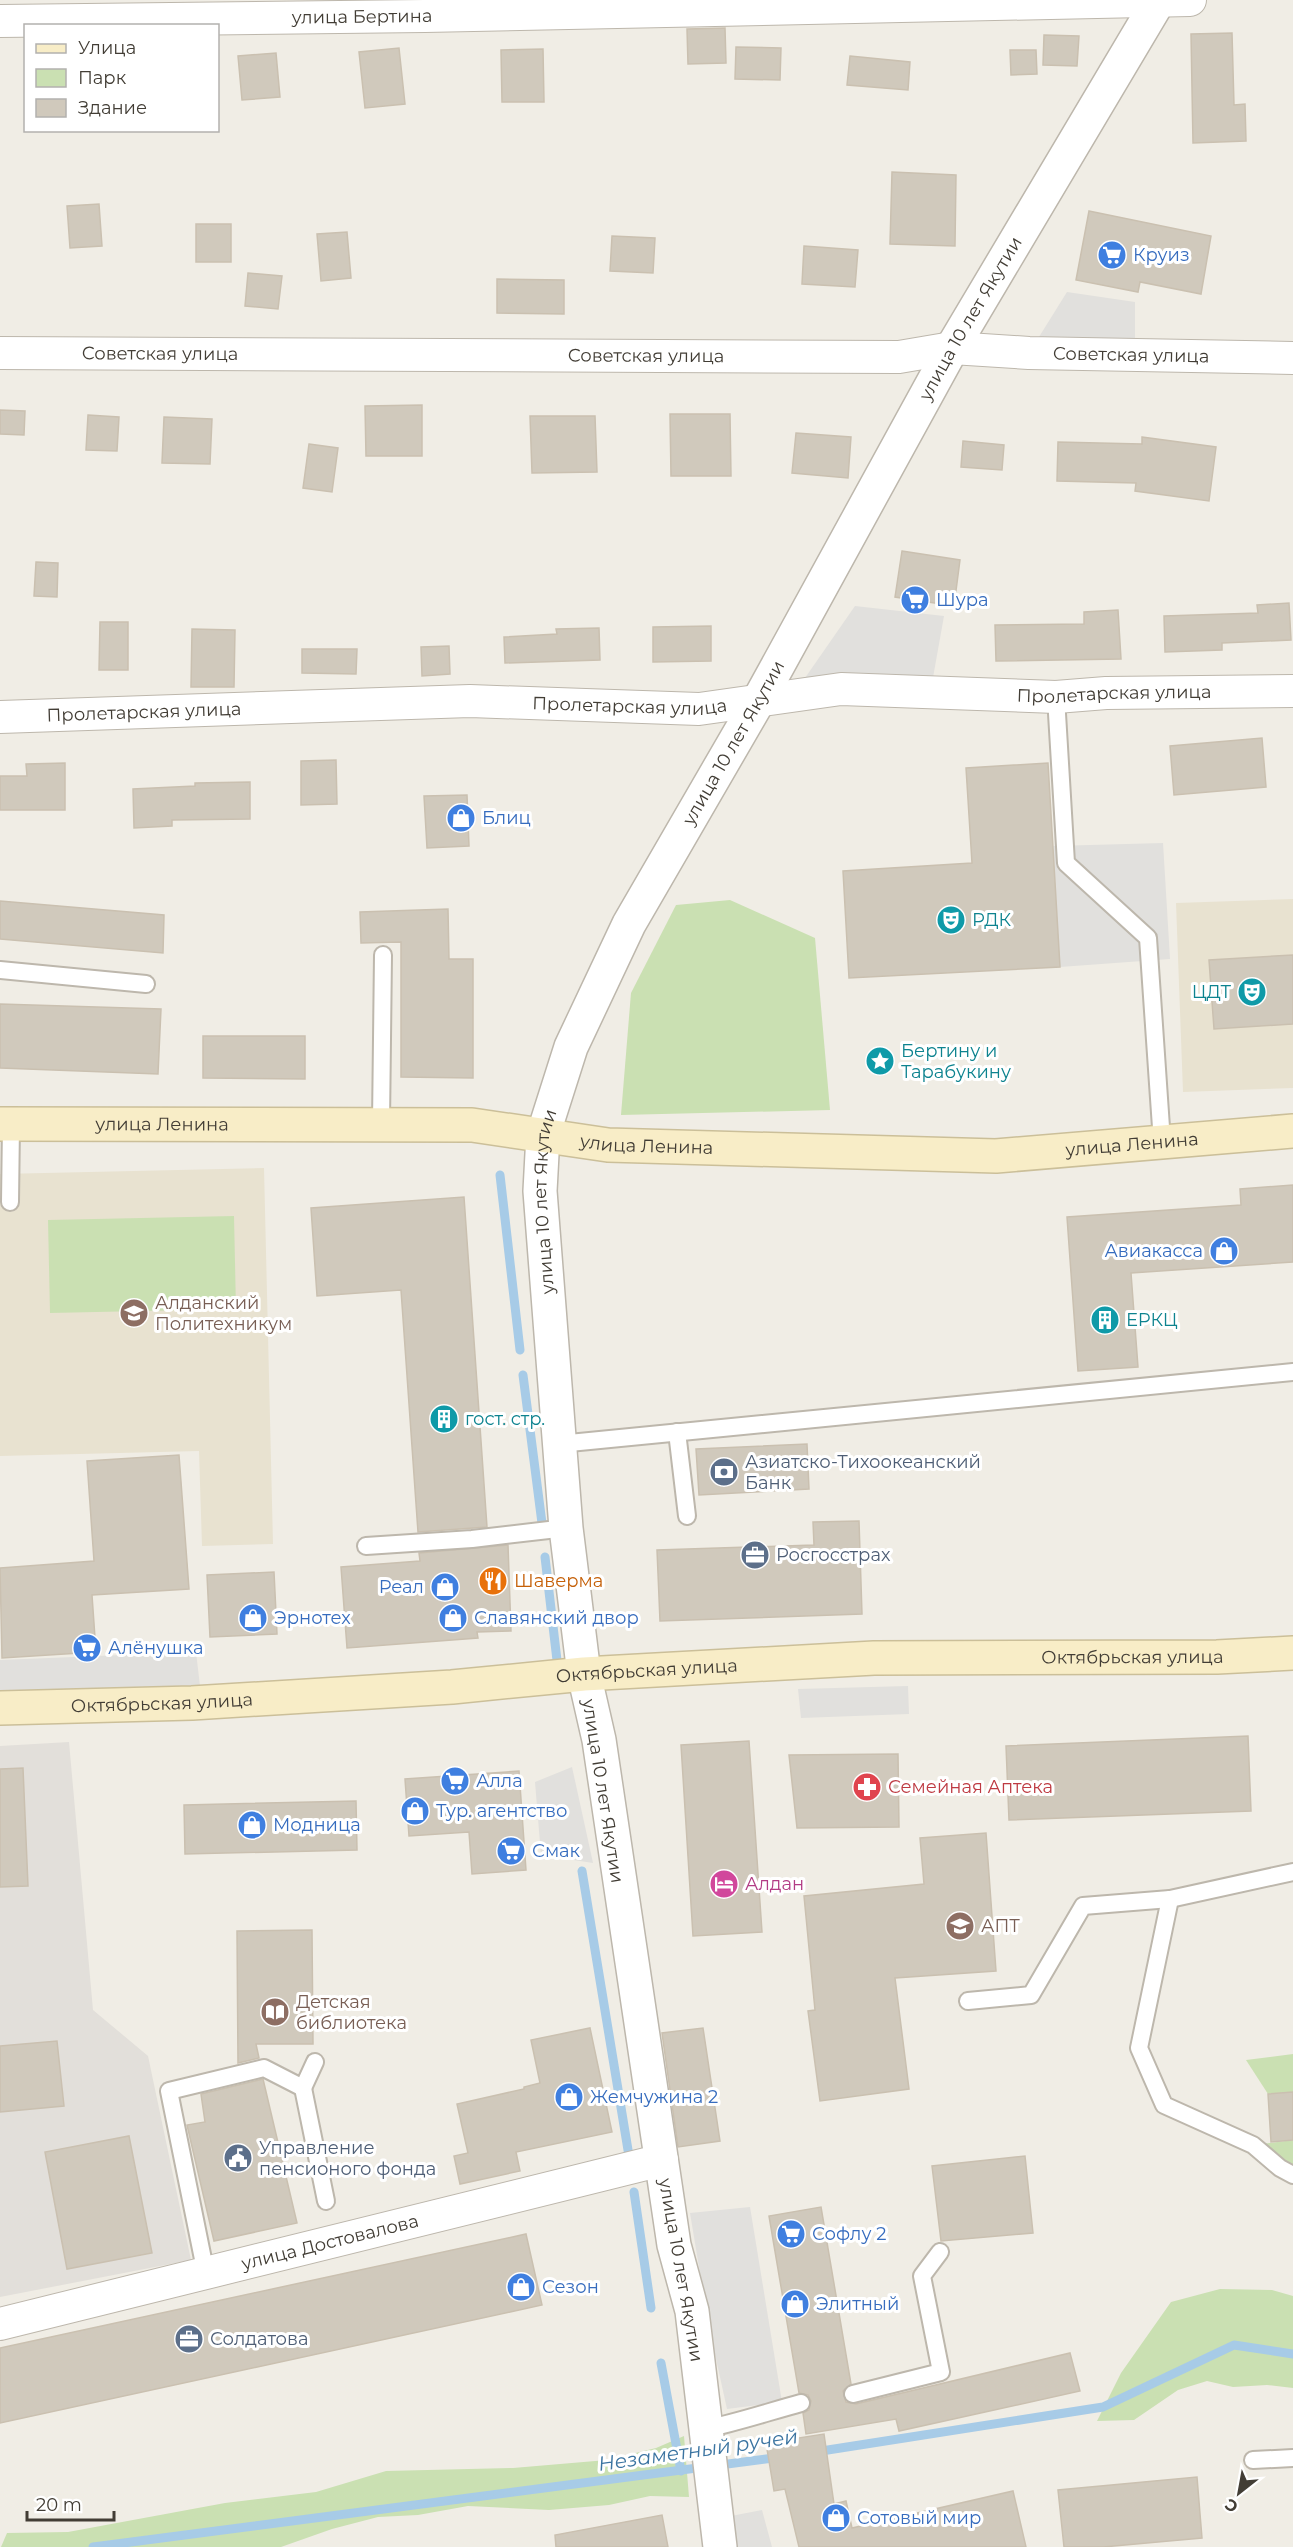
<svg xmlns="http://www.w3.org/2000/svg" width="1293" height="2547" font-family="Montserrat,sans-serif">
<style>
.industrial{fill:#e2dfda}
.education{fill:#e8e2d0}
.green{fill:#cae0b2}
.parking{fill:#e1e0dd}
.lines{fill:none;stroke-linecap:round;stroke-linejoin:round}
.stream{stroke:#a7cbe7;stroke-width:9}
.building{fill:#d0c9bc;stroke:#cac0b0;stroke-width:1.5}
.service-casing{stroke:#bdb7ac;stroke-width:20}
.minor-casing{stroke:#bdb7ac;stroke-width:34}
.tertiary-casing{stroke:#bdb7ac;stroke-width:36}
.secondary-casing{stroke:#cbbf99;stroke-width:36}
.service{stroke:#fff;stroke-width:16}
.minor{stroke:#fff;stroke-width:32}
.tertiary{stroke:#fff;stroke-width:33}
.secondary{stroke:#f8edc7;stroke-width:33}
.labels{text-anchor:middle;stroke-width:6;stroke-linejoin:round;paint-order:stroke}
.street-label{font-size:18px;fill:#423d35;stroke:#fff}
.shop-label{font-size:18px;fill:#366cbe;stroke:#fff;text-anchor:start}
.culture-label{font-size:18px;fill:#0d838f;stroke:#fff;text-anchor:start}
.education-label{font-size:18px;fill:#785e54;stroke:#fff;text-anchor:start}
.service-label{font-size:18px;fill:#4e5e75;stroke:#fff;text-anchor:start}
.food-label{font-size:18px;fill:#c56008;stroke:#fff;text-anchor:start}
.health-label{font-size:18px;fill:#be3a42;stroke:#fff;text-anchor:start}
.hotel-label{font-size:18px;fill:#b23c85;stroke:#fff;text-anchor:start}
.water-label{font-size:20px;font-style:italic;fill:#3b74a1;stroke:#fff}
</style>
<rect width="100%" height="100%" fill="#f0ede5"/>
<!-- industrial -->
<path class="industrial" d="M69,1742L93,2010L148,2056L191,2260L0,2297V1746Z"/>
<!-- education -->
<g class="education">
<path d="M1293,899V1088L1183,1092L1176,903Z"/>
<path d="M264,1168L273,1544L202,1546L199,1451L0,1456V1174Z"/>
</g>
<!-- green -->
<g class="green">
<path d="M730,900L815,938L830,1110L621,1115L631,993L676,905Z"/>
<path d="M234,1216L236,1309L50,1313L48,1220Z"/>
<path d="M1293,2054V2092L1268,2094L1246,2060Z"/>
<path d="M1293,2140V2167L1253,2145Z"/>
<path d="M1220,2289L1272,2290L1293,2296V2388L1267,2385L1233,2387L1207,2381L1178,2390L1134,2420L1097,2421L1121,2373L1171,2302Z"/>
<path d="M684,2436L689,2497L650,2496L609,2505L549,2510L468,2506L418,2515L378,2517L332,2529L281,2547H1L7,2533L68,2532L225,2503L316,2492L386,2471L513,2468L607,2460L656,2448Z"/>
</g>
<!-- parking -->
<g class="parking">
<path d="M1067,292L1135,302V355L1029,353Z"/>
<path d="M855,606L944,616L932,683L805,678Z"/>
<path d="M1163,843L1170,959L1060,967L1053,846Z"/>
<path d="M196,1652L200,1686L0,1695V1660Z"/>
<path d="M908,1686L909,1714L801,1718L798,1689Z"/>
<path d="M572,1767L593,1863L541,1855L535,1782Z"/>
<path d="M750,2207L782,2402L727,2409L709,2327L690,2213Z"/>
<path d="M762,2510L772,2547H738L731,2516Z"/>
</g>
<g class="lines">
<!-- stream -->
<g class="stream">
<path d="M500,1175L520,1350"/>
<path d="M523,1375L543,1531"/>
<path d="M545,1557L558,1669"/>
<path d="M582,1871L629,2156"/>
<path d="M634,2192L651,2308"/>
<path d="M661,2363L681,2471"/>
<path d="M815,2452L1103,2407L1234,2345L1293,2354"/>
<path d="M93,2547L781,2457"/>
</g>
</g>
<!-- building -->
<g class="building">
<path d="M725,28L726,63L688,64L687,29Z"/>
<path d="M1232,33L1234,105L1245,104L1246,141L1193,143L1191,34Z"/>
<path d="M1044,35L1079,36L1077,66L1043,65Z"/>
<path d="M736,47L781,48L780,80L735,79Z"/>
<path d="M399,48L405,104L365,108L359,52Z"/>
<path d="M543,49L544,102H502L501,50Z"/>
<path d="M1010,50H1036L1037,74L1011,75Z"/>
<path d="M276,53L280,97L242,100L238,56Z"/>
<path d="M850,56L910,62L908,90L847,85Z"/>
<path d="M892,172L956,175L955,246L890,244Z"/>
<path d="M99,204L102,246L70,248L67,206Z"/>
<path d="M1089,211L1211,236L1201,294L1140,282L1138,292L1076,280Z"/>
<rect x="196" y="224" width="35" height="38"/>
<path d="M347,232L351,278L321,281L317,234Z"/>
<path d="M612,236L655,238L653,273L610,271Z"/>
<path d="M804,246L858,250L855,287L802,284Z"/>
<path d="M248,273L282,276L278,309L245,306Z"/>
<path d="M497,279L564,280V314L497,313Z"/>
<path d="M422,405V456H366L365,406Z"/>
<path d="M0,410L25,411L24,435L0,434Z"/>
<path d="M670,414H730L731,476H671Z"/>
<path d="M88,415L119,417L117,451L86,450Z"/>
<path d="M530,416H595L597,472L532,473Z"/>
<path d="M164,417L212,419L210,464L162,463Z"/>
<path d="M796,433L851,437L848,478L792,473Z"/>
<path d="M1142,437L1216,447L1209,501L1135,491L1136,483L1057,481L1058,442L1142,444Z"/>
<path d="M963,441L1004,445L1002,470L961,467Z"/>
<path d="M309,444L338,448L332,492L303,488Z"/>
<path d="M902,551L960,560L954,606L895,597Z"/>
<path d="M36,562L58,563L57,597L34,596Z"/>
<path d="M1289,603L1291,640L1222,643V650L1165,652L1164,616L1258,613L1257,605Z"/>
<path d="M1118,610L1121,659L996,661L995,625L1084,624V612Z"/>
<path d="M100,622H128V670H99Z"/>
<path d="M711,626V661L653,662V627Z"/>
<path d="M599,628L600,660L505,663L504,637L557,634L556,629Z"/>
<path d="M192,629L235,630L234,687H191Z"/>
<path d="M449,646L450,674L422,676L421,647Z"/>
<path d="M302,649H357L356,674L302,673Z"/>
<path d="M1262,738L1266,787L1174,795L1170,746Z"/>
<path d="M336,760L337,804L301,805V761Z"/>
<path d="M65,763V810H0V776H27L26,764Z"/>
<path d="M1048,763L1060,967L849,978L843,871L972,863L966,768Z"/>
<path d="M250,782V819L172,820V826L134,828L133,789L195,786V783Z"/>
<path d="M467,795L469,846L427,848L424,796Z"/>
<path d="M0,901L164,915L163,953L0,939Z"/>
<path d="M448,909L449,959H473V1078L401,1077V942L361,943L360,912Z"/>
<path d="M1293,955V1024L1214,1029L1209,960Z"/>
<path d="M0,1004L161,1009L158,1074L0,1068Z"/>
<path d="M203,1036H305V1079L203,1078Z"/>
<path d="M1293,1185V1262L1131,1273L1138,1367L1078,1371L1067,1217L1241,1205L1240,1189Z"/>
<path d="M464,1197L487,1527L418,1532L401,1290L317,1296L311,1208Z"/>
<path d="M807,1444L809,1489L699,1495L696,1449Z"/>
<path d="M179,1455L189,1589L92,1595L96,1652L2,1658L0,1568L94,1561L87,1461Z"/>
<path d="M859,1521L862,1614L660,1621L657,1550L814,1545L813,1522Z"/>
<path d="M508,1545L511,1631L477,1632L478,1638L347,1648L341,1567L420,1561L419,1553Z"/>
<path d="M274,1572L277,1634L210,1637L207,1575Z"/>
<path d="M1248,1736L1251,1811L1009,1820L1006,1746Z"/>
<path d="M749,1741L762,1932L693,1936L681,1745Z"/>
<path d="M898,1754L899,1827L797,1828L789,1755Z"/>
<path d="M23,1768L28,1886L0,1887V1769Z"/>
<path d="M519,1771L526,1870L472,1874L469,1832L409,1836L405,1779Z"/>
<path d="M356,1801L357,1850L185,1854L184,1805Z"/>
<path d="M986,1833L996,1971L895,1978L909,2089L820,2101L808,2011L815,2010L804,1896L924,1884L920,1838Z"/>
<path d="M312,1930L313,2044H256L259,2058L238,2063L237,1931Z"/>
<path d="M590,2028L612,2132L516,2152L520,2171L460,2184L454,2156L468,2153L457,2104L524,2089V2087L540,2083L531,2040Z"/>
<path d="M703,2028L720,2141L678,2147L662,2033Z"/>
<path d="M57,2041L64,2106L0,2112V2046Z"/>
<path d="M263,2079L297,2223L214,2241L187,2125L205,2122L201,2094Z"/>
<path d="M1293,2092V2140L1271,2142L1268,2094Z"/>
<path d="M129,2136L152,2253L67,2269L45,2152Z"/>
<path d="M1025,2156L1033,2233L941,2241L932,2166Z"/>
<path d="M821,2207L851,2384L843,2391L846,2402L856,2404L1070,2353L1080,2391L899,2431L896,2419L806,2434L803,2413L809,2410L811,2401L808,2395L799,2393L769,2216Z"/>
<path d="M526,2234L542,2305L0,2423V2348Z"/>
<path d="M824,2434L834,2504L846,2501L852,2528L1013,2491L1026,2547H799L785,2489L774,2491L766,2443Z"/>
<path d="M1197,2477L1202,2538L1103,2547H1064L1058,2490Z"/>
<path d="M662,2515L668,2547H556L555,2535Z"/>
</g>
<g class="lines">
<!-- service casing -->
<g class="service-casing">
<g id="service">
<path d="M1056,697L1066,863L1148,938L1162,1142"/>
<path d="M0,970L146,984"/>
<path d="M381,1123L383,955"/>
<path d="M10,1202L11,1125"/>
<path d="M677,1432L687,1516"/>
<path d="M559,1444L1293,1372"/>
<path d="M366,1546L472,1539L566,1528"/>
<path d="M1170,1899L1139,2048L1164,2105L1253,2145L1280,2168L1293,2175"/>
<path d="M968,2001L1031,1995L1083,1906L1170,1899L1293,1872"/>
<path d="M303,2088L326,2201"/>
<path d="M206,2274L169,2091L264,2068L303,2088L315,2062"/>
<path d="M853,2394L941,2372L922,2276L940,2252"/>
<path d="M705,2429C739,2422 768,2412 801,2403"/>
<path d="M1253,2460L1293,2458"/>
</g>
</g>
<!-- minor casing -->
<g class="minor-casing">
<g id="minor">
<path id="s1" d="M0,21L425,16L1190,0"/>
<path id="s2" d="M0,353L899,357L952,348L1029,353L1293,358"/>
<path id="s3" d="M0,717L470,701L699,709L841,689L1056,697L1106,693L1293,691"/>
<path id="s4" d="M0,2324L662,2160"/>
</g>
</g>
<!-- tertiary casing -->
<g class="tertiary-casing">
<g id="tertiary">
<path id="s5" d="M720,2547L692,2311L674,2245L599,1740L584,1674L566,1528L540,1191L543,1135L571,1047L629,924L760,698L952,348L1159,0"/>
</g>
</g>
<!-- secondary casing -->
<g class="secondary-casing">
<g id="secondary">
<path id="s6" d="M0,1124L472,1125L608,1145L996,1156L1293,1131"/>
<path id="s7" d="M0,1708L192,1703L452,1687L584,1674L874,1658L1217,1657L1293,1653"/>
</g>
</g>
<!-- service -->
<use href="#service" class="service"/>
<!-- minor -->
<use href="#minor" class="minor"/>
<!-- tertiary -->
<use href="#tertiary" class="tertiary"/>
<!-- secondary -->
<use href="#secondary" class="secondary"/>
</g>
<!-- icons -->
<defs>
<g id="supermarket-disc" transform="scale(1.5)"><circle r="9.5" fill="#3f7fe0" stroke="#fff"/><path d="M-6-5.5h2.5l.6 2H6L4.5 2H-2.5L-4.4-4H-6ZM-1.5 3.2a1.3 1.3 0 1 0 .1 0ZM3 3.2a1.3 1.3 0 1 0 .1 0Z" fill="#fff"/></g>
<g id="shop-disc" transform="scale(1.5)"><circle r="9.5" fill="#3f7fe0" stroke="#fff"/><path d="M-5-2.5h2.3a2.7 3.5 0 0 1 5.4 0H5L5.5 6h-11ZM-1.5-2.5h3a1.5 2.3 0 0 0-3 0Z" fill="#fff"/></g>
<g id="theatre-disc" transform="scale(1.5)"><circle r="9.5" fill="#0f9aa8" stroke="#fff"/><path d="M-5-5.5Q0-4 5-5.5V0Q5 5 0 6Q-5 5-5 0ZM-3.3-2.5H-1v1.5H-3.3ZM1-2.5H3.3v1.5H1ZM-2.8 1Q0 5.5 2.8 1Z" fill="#fff"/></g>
<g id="sight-disc" transform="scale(1.5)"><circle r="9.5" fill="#0f9aa8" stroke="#fff"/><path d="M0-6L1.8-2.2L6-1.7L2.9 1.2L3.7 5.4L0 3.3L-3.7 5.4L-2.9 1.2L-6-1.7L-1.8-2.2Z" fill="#fff"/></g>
<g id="university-disc" transform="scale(1.5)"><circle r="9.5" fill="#8d6e63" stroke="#fff"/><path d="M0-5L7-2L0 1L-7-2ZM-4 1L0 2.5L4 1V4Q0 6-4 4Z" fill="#fff"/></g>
<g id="building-disc" transform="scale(1.5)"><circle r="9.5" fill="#0f9aa8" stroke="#fff"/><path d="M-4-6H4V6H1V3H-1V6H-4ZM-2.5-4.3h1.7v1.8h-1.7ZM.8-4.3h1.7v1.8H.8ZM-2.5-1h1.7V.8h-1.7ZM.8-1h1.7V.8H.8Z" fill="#fff"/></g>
<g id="bank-disc" transform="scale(1.5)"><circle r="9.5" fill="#5c6f8a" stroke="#fff"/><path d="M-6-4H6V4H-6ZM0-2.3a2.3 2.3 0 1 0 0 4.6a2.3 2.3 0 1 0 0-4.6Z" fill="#fff"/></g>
<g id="office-disc" transform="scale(1.5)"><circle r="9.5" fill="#5c6f8a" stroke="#fff"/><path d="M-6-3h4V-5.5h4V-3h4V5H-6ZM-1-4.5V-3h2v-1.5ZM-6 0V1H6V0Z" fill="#fff"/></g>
<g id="restaurant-disc" transform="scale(1.5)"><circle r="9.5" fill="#e8710a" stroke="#fff"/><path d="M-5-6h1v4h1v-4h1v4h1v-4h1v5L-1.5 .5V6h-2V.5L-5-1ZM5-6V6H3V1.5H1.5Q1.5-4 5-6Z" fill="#fff"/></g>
<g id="pharmacy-disc" transform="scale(1.5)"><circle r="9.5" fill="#e0444e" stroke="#fff"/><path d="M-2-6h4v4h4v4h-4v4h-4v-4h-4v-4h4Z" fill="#fff"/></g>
<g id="hotel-disc" transform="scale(1.5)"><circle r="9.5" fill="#d1479c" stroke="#fff"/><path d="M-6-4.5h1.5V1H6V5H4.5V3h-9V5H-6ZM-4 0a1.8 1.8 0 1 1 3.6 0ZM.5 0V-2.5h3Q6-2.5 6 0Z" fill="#fff"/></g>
<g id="library-disc" transform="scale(1.5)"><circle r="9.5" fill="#8d6e63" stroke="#fff"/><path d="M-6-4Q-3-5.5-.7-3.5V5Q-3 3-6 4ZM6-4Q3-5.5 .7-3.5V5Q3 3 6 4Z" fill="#fff"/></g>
<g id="civic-disc" transform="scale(1.5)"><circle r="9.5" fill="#5c6f8a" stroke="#fff"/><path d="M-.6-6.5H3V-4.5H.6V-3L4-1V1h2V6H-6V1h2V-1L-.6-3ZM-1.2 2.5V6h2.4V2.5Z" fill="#fff"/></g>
</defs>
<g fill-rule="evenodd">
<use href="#supermarket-disc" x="1112" y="255"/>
<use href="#supermarket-disc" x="915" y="600"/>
<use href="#shop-disc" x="461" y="818"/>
<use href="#theatre-disc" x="951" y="920"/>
<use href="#theatre-disc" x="1252" y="992"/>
<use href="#sight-disc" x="880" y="1061"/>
<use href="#shop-disc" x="1224" y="1251"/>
<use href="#university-disc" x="134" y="1313"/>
<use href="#building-disc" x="1105" y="1320"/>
<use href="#building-disc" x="444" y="1419"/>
<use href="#bank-disc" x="724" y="1472"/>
<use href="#office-disc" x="755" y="1555"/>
<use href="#restaurant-disc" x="493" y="1581"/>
<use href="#shop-disc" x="445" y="1587"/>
<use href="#shop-disc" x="253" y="1618"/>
<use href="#shop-disc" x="453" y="1618"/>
<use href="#supermarket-disc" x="87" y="1648"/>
<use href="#supermarket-disc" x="455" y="1781"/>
<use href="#pharmacy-disc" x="867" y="1787"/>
<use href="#shop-disc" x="415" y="1811"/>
<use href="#shop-disc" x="252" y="1825"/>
<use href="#supermarket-disc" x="511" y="1851"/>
<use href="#hotel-disc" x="724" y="1884"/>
<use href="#university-disc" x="960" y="1926"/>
<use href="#library-disc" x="275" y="2012"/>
<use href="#shop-disc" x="569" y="2097"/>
<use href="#civic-disc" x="238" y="2158"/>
<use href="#supermarket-disc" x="791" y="2234"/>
<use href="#shop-disc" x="521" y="2287"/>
<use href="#shop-disc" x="795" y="2304"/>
<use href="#office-disc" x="189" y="2339"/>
<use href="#shop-disc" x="836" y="2518"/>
</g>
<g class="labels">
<!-- street labels -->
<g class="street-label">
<text dy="6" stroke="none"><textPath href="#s1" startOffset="362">улица Бертина</textPath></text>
<text dy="6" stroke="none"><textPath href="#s5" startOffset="2349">улица 10 лет Якутии</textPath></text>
<text dy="6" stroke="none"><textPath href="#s2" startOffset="160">Советская улица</textPath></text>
<text dy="6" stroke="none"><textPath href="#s2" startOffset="1132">Советская улица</textPath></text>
<text dy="6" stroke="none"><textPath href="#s2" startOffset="646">Советская улица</textPath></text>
<text dy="6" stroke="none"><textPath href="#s3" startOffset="1116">Пролетарская улица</textPath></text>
<text dy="6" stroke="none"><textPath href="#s3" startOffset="630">Пролетарская улица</textPath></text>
<text dy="6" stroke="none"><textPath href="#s3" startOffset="144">Пролетарская улица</textPath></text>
<text dy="6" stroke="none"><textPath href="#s5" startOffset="1863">улица 10 лет Якутии</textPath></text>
<text dy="6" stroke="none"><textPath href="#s6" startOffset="162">улица Ленина</textPath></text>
<text dy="6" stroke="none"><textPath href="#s6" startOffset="648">улица Ленина</textPath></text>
<text dy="6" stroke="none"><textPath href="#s6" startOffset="1134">улица Ленина</textPath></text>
<text dy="6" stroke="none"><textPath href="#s5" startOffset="1359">улица 10 лет Якутии</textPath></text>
<text dy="6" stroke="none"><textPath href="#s7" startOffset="1134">Октябрьская улица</textPath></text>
<text dy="6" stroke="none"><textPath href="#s7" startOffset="648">Октябрьская улица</textPath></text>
<text dy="6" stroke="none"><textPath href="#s7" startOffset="162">Октябрьская улица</textPath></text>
<text transform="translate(603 1791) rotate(81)" y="6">улица 10 лет Якутии</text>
<text dy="6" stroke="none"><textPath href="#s4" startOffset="340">улица Достовалова</textPath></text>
<text transform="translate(681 2270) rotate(80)" y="6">улица 10 лет Якутии</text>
</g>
<!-- shop labels -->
<g class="shop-label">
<text x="1133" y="261">Круиз</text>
<text x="936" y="606">Шура</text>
<text x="482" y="824">Блиц</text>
<text x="1203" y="1257" text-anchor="end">Авиакасса</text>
<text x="424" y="1593" text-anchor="end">Реал</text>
<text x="274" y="1624">Эрнотех</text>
<text x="474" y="1624">Славянский двор</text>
<text x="108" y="1654">Алёнушка</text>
<text x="476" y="1787">Алла</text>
<text x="436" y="1817">Тур. агентство</text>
<text x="273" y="1831">Модница</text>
<text x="532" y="1857">Смак</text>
<text x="590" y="2103">Жемчужина 2</text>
<text x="812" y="2240">Софлу 2</text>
<text x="542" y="2293">Сезон</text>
<text x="816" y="2310">Элитный</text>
<text x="857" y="2524">Сотовый мир</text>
</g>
<!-- culture labels -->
<g class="culture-label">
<text x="972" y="926">РДК</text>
<text x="1231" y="998" text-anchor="end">ЦДТ</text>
<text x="901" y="1057">Бертину и<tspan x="901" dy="21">Тарабукину</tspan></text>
<text x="1126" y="1326">ЕРКЦ</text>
<text x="465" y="1425">гост. стр.</text>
</g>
<!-- education labels -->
<g class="education-label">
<text x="155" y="1309">Алданский<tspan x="155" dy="21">Политехникум</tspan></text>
<text x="981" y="1932">АПТ</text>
<text x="296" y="2008">Детская<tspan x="296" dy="21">библиотека</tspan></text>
</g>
<!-- service labels -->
<g class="service-label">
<text x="745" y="1468">Азиатско-Тихоокеанский<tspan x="745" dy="21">Банк</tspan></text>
<text x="776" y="1561">Росгосстрах</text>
<text x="259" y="2154">Управление<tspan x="259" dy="21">пенсионого фонда</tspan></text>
<text x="210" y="2345">Солдатова</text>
</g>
<!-- food labels -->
<g class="food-label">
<text x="514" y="1587">Шаверма</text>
</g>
<!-- health labels -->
<g class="health-label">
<text x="888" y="1793">Семейная Аптека</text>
</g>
<!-- hotel labels -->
<g class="hotel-label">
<text x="745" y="1890">Алдан</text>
</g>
<!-- water labels -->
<g class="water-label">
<text transform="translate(698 2450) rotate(-8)" y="7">Незаметный ручей</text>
</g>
</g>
<!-- legend -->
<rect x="24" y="24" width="195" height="108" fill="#ffffff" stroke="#b3b1ae" stroke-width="1.5"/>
<rect x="36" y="44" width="30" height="9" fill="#f8edc7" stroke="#b3b1ae" stroke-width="1.5"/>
<text x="78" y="54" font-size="18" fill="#423d35">Улица</text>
<rect x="36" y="69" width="30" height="18" fill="#cae0b2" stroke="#b3b1ae" stroke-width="1.5"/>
<text x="78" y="84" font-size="18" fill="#423d35">Парк</text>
<rect x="36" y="99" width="30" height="18" fill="#d0c9bc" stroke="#b3b1ae" stroke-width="1.5"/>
<text x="78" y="114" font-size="18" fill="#423d35">Здание</text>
<!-- north arrow -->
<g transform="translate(1239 2493) rotate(211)" stroke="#ffffff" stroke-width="4.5" paint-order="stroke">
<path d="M0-4.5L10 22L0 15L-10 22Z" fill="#423d35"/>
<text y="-9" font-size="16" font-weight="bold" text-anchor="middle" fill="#423d35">С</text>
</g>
<!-- scale -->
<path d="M27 2511v9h87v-9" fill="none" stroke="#423d35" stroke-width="3"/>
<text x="36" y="2511" font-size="18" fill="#423d35" stroke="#ffffff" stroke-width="4.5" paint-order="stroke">20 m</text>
</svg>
